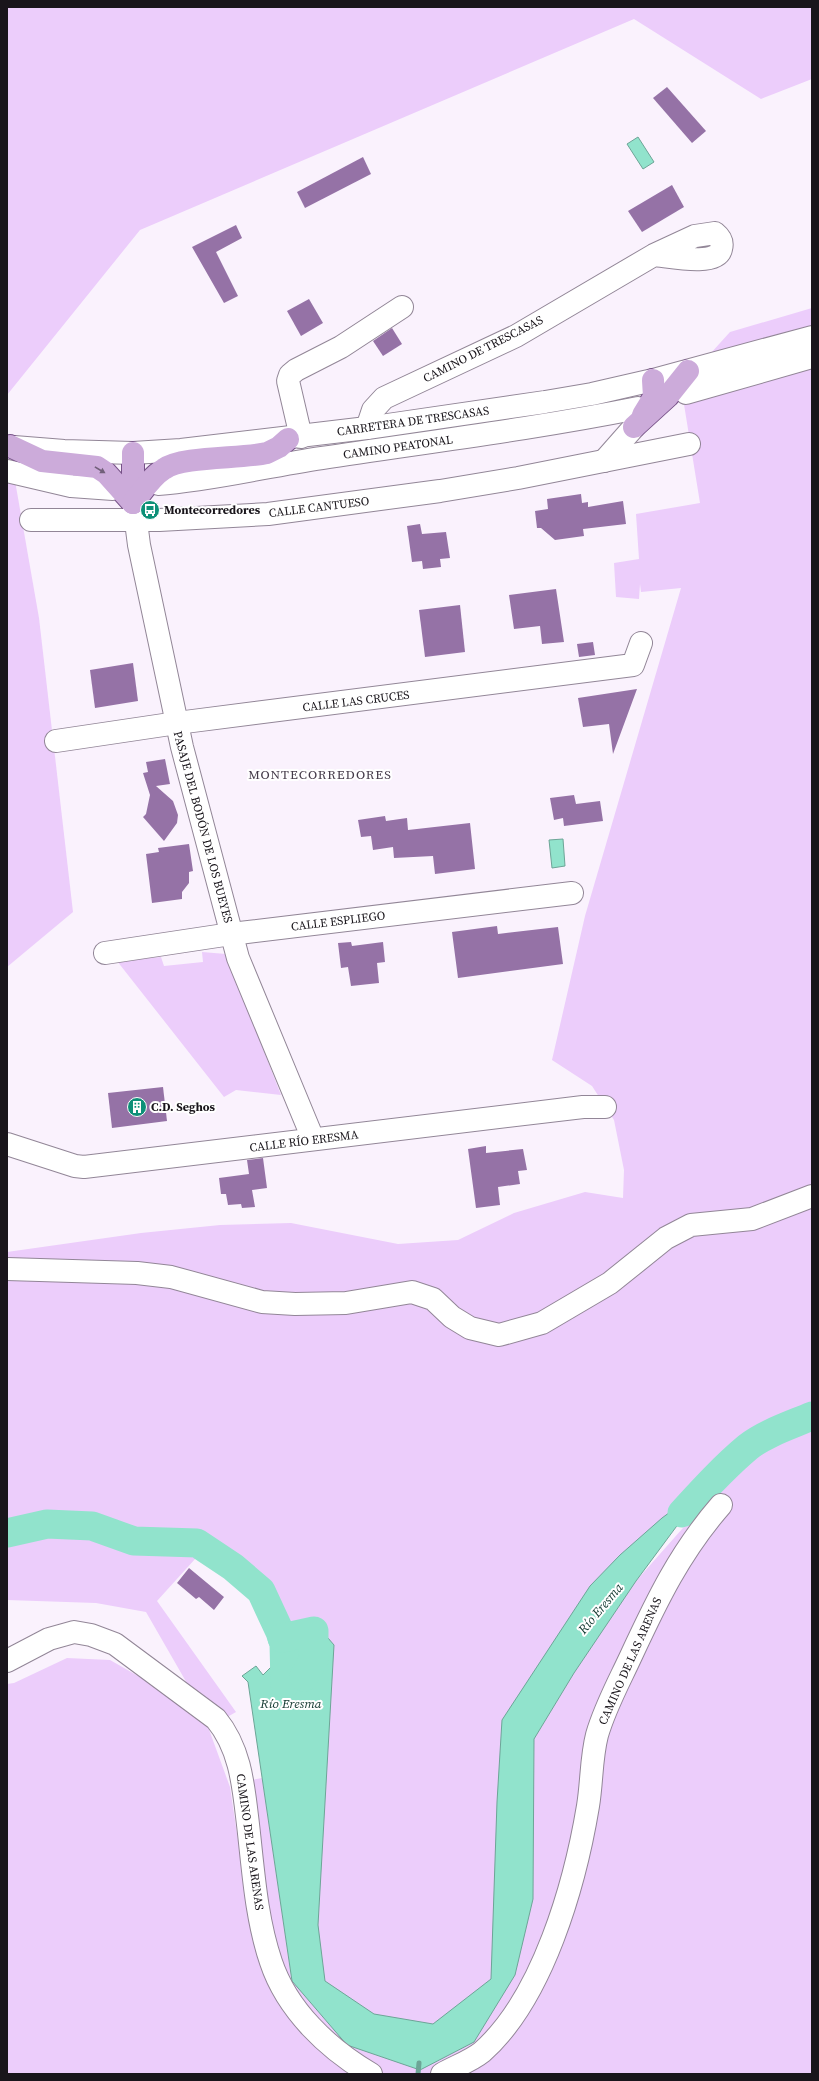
<svg xmlns="http://www.w3.org/2000/svg" width="819" height="2081" font-family="'Source Serif 4',serif">
<style>
.green{fill:#eccdfb}
.water{fill:#91e3cc;stroke:#6da597}
.lines{fill:none;stroke-linecap:round;stroke-linejoin:round}
.stream{stroke:#6da597;stroke-width:5}
.river{stroke:#91e3cc;stroke-width:29}
.building{fill:#9572a6}
.minor-casing{stroke:#928697;stroke-width:24}
.major-casing{stroke:#775288;stroke-width:24}
.minor{stroke:#fff;stroke-width:22}
.major{stroke:#ccabda;stroke-width:22}
.oneway{fill:#72607a}
.labels{text-anchor:middle;stroke-width:4;stroke-linejoin:round;paint-order:stroke}
.street-label{font-size:12px;fill:#19151b;stroke:#fff}
.poi-label{font-size:12px;font-weight:bold;fill:#19151b;stroke:#fff;text-anchor:start}
.neighbourhood-label{font-size:13px;letter-spacing:1px;fill:#443a49;stroke:#fff}
.water-label{font-size:13px;font-style:italic;fill:#0e352c;stroke:#fff}
</style>
<rect width="100%" height="100%" fill="#faf2fd"/>
<!-- green -->
<g class="green">
<path d="M7,7H812V79L761,99L634,19L140,230L7,395Z"/>
<path d="M812,308V2074H7V1684L14,1683L67,1658L110,1660L154,1685L207,1724L230,1787L239,1847L252,1780L262,1778L292,1981L347,2045L474,2042L533,1899L534,1739L574,1673L636,1581L721,1485L788,1426L749,1447L708,1484L594,1613L517,1752L519,1928L459,2037L326,2006C313,1909 299,1811 286,1714C281,1676 290,1650 272,1613L264,1624L254,1597L220,1558L205,1548L157,1601L236,1712L222,1720L188,1685L146,1612L96,1603L7,1600V1252L141,1233L220,1225L291,1223L398,1244L458,1240L514,1213L585,1192L623,1198L624,1170L614,1120L592,1086L552,1060L585,916L681,588L641,592L640,584L639,599L616,597L614,563L639,559L636,514L700,503L681,386L730,332Z"/>
<path d="M7,435L39,618L73,912L7,967Z"/>
<path d="M202,952L226,954L281,1095L236,1090L224,1097L117,961L161,957L164,966L203,962Z"/>
</g>
<!-- water -->
<g class="water">
<path d="M638,137L654,162L643,169L627,144Z"/>
<path d="M563,839L565,866L552,868L549,840Z"/>
<path d="M708,1484L636,1581L574,1673L534,1739L533,1899L515,1975L474,2042L420,2070L347,2045L292,1981L248,1682L242,1676L256,1666L263,1675L278,1660L274,1647L328,1638L334,1645L318,1925L325,1981L374,2014L433,2024L491,1979L497,1802L502,1720L590,1586L620,1555L662,1518Z"/>
</g>
<g class="lines">
<!-- stream -->
<path class="stream" d="M418,2074L419,2063"/>
<!-- river -->
<g class="river">
<path d="M682,1513C703,1490 724,1467 748,1447C766,1433 791,1425 812,1416"/>
<path d="M7,1533L47,1524L92,1526L134,1541L197,1543L233,1567L261,1591L280,1632L284,1644L285,1684"/>
<path d="M282,1638L314,1631V1659L304,1677"/>
</g>
</g>
<!-- building -->
<g class="building">
<path d="M667,87L706,131L692,143L653,98Z"/>
<path d="M363,157L371,174L305,208L297,192Z"/>
<path d="M672,185L684,207L642,232L628,211Z"/>
<path d="M236,225L242,238L216,252L238,296L224,303L192,247Z"/>
<path d="M309,299L323,323L301,336L287,311Z"/>
<path d="M392,328L402,344L383,356L373,341Z"/>
<path d="M581,494L582,503L588,502V507L623,501L626,524L583,529L584,536L555,540L541,528H537L535,511L548,509L547,499Z"/>
<path d="M420,524L422,534L446,532L450,558L440,559L441,567L423,569L422,561L412,562L407,526Z"/>
<path d="M556,589L564,642L542,644L540,626L514,629L509,595Z"/>
<path d="M460,605L465,652L425,657L419,610Z"/>
<path d="M593,642L595,655L579,657L577,644Z"/>
<path d="M133,663L138,701L95,708L90,670Z"/>
<path d="M637,689L613,754L609,724L583,727L578,698Z"/>
<path d="M165,759L170,784L156,786L173,801L178,815L177,823L164,841L143,817L146,814L150,795L143,773L148,772L146,762Z"/>
<path d="M574,795L576,804L600,801L603,821L564,826L563,818L554,820L550,798Z"/>
<path d="M385,816L386,821L407,818L408,830L470,823L475,869L435,874L433,856L394,858L393,847L373,850L371,836L361,837L358,820Z"/>
<path d="M189,844L193,871L189,872V883L182,892V899L152,903L146,854L159,852L158,848Z"/>
<path d="M497,926L498,934L558,927L563,964L458,978L452,932Z"/>
<path d="M351,942L352,946L383,942L385,962L377,963L379,983L351,986L348,967L341,968L338,943Z"/>
<path d="M163,1087L167,1121L112,1128L108,1093Z"/>
<path d="M486,1146V1153L523,1149L527,1170L518,1171L520,1184L498,1187L500,1205L476,1208L468,1149Z"/>
<path d="M263,1158L267,1188L252,1190L255,1207L242,1208L241,1204L228,1205L226,1194H221L219,1178L249,1174L247,1160Z"/>
<path d="M189,1568L224,1597L214,1610L199,1597L196,1599L177,1583Z"/>
</g>
<g class="lines">
<!-- minor casing -->
<g class="minor-casing">
<g id="minor">
<path d="M686,393L812,357"/>
<path d="M367,428L373,410L384,398L516,336L654,255L695,236L715,233C720,237 723,242 721,249C717,267 668,256 654,255"/>
<path d="M301,437L288,381L290,375L296,370L341,347L402,307"/>
<path d="M14,447L64,451L133,453L181,450L367,428L545,402L592,394L653,380L812,337"/>
<path d="M604,461L634,427"/>
<path d="M7,471L71,486L113,489"/>
<path d="M158,484C213,480 267,466 322,458C427,442 533,429 638,408"/>
<path d="M134,506L139,545L182,747L238,958L313,1139"/>
<path d="M31,520H159L268,514L440,491L518,478L689,444"/>
<path d="M56,741L177,723L633,665L641,643"/>
<path d="M105,953L231,934L572,893"/>
<path d="M7,1144L75,1166L84,1167L583,1107H605"/>
<path d="M7,1269L137,1273L171,1277L262,1302L295,1304L346,1303L412,1292L433,1299L452,1317L470,1328L499,1335L542,1323L610,1283L666,1238L691,1225L752,1219L812,1196"/>
<path d="M7,1661L49,1639L74,1632L91,1635L115,1644L216,1719C239,1747 243,1781 247,1816C253,1864 255,1915 271,1962C287,2010 328,2049 371,2074"/>
<path d="M442,2074C454,2067 471,2061 482,2052C543,1998 575,1884 588,1806C592,1782 591,1758 597,1735C605,1707 619,1682 631,1656C657,1600 680,1552 721,1505"/>
</g>
</g>
<!-- major casing -->
<g class="major-casing">
<g id="major">
<path d="M643,415L654,397L653,380"/>
<path d="M634,427L668,396L688,371"/>
<path d="M10,446L42,461L97,467L106,473L133,503"/>
<path d="M133,453V503"/>
<path d="M133,503C142,492 151,477 164,469C182,456 241,459 267,453L279,447L288,439"/>
</g>
</g>
<!-- minor -->
<use href="#minor" class="minor"/>
<!-- major -->
<use href="#major" class="major"/>
</g>
<!-- one-way arrows -->
<defs><path id="oneway-solid" d="M-6-.8H1V-3.2L6.5 0L1 3.2V.8H-6Z"/></defs>
<use class="oneway" href="#oneway-solid" transform="translate(100 470) rotate(31)"/>
<!-- icons -->
<defs>
<g id="bus-disc" transform="scale(1)"><circle r="9.5" fill="#0d9078" stroke="#fff"/><path d="M-5-6H5V4H4V6H2V4H-2V6H-4V4H-5ZM-3.5-4V0h7V-4ZM-3.5 1.2v1.5H-2V1.2ZM2 1.2v1.5H3.5V1.2Z" fill="#fff"/></g>
<g id="building-disc" transform="scale(1)"><circle r="9.5" fill="#0d9078" stroke="#fff"/><path d="M-4-6H4V6H1V3H-1V6H-4ZM-2.5-4.3h1.7v1.8h-1.7ZM.8-4.3h1.7v1.8H.8ZM-2.5-1h1.7V.8h-1.7ZM.8-1h1.7V.8H.8Z" fill="#fff"/></g>
</defs>
<g fill-rule="evenodd">
<use href="#bus-disc" x="150" y="510"/>
<use href="#building-disc" x="137" y="1107"/>
</g>
<g class="labels">
<!-- street labels -->
<g class="street-label">
<text transform="translate(483 349) rotate(-27)" y="4">CAMINO DE TRESCASAS</text>
<text transform="translate(413 421) rotate(-8)" y="4">CARRETERA DE TRESCASAS</text>
<text transform="translate(398 447) rotate(-8)" y="4">CAMINO PEATONAL</text>
<text transform="translate(319 507) rotate(-7)" y="4">CALLE CANTUESO</text>
<text transform="translate(356 701) rotate(-7)" y="4">CALLE LAS CRUCES</text>
<text transform="translate(203 827) rotate(75)" y="4">PASAJE DEL BODÓN DE LOS BUEYES</text>
<text transform="translate(338 921) rotate(-7)" y="4">CALLE ESPLIEGO</text>
<text transform="translate(304 1141) rotate(-7)" y="4">CALLE RÍO ERESMA</text>
<text transform="translate(630 1661) rotate(-66)" y="4">CAMINO DE LAS ARENAS</text>
<text transform="translate(250 1842) rotate(82)" y="4">CAMINO DE LAS ARENAS</text>
</g>
<!-- poi labels -->
<g class="poi-label">
<text x="164" y="514">Montecorredores</text>
<text x="151" y="1111">C.D. Seghos</text>
</g>
<!-- neighbourhood labels -->
<g class="neighbourhood-label">
<text x="320" y="779">MONTECORREDORES</text>
</g>
<!-- water labels -->
<g class="water-label">
<text transform="translate(600 1608) rotate(-50)" y="5">Río Eresma</text>
<text x="291" y="1708">Río Eresma</text>
</g>
</g>
<!-- border -->
<rect width="819" height="2081" fill="none" stroke="#19151b" stroke-width="16"/>
</svg>
